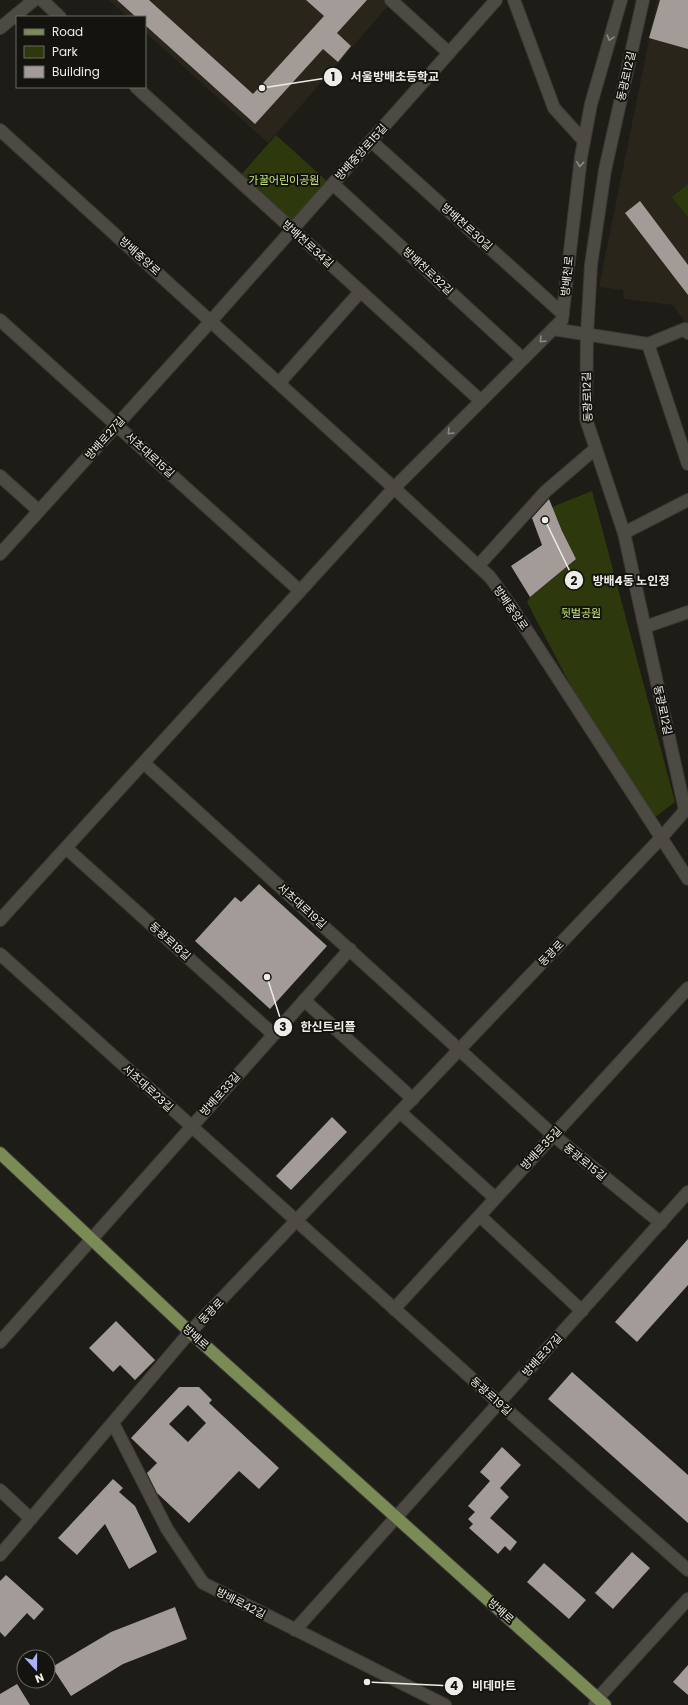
<svg xmlns="http://www.w3.org/2000/svg" width="688" height="1705" font-family="Poppins,'Noto Sans KR',sans-serif">
<style>
.built{fill:#29251a}
.green{fill:#2d390c}
.building{fill:#a39b97;fill-rule:evenodd}
.lines{fill:none;stroke-linecap:round;stroke-linejoin:round}
.minor-casing{stroke:#3b3935;stroke-width:14}
.major-casing{stroke:#3b3935;stroke-width:14}
.minor{stroke:#4c4a43;stroke-width:12}
.major{stroke:#7b8b56;stroke-width:12}
.oneway{stroke:#8d8b85}
.labels{text-anchor:middle;stroke-width:4;stroke-linejoin:round;paint-order:stroke}
.street-label{font-size:11px;fill:#eeece8;stroke:#14130d}
.park-label{font-size:11px;fill:#c3e57a;stroke:#14130d}
.leader{fill:none;stroke:#eeece8;stroke-width:1.5}
.callout-dot{fill:#eeece8;stroke:#14130d;stroke-width:1.5}
.mark-label{font-size:12px;text-anchor:middle;font-weight:bold;fill:#111}
.callout-label{font-size:12px;text-anchor:middle;font-weight:bold;fill:#eeece8;stroke:#14130d;stroke-width:4;stroke-linejoin:round;paint-order:stroke}
</style>
<rect width="100%" height="100%" fill="#1d1c16"/>
<!-- built -->
<g class="built">
<path d="M109,0H384L389,5L268,143L145,32V17H128Z"/>
<path d="M657,0H688V326L673,305L624,299L623,290L599,287Z"/>
</g>
<!-- green -->
<g class="green">
<path d="M276,135L329,183L290,224L239,177Z"/>
<path d="M688,184V217L672,197Z"/>
<path d="M592,491L675,802L650,821L597,736L527,602L530,597L576,559L562,531L552,507Z"/>
</g>
<!-- building -->
<g class="building">
<path d="M117,0H149L253,94L324,16L306,0H367L337,33L351,46L338,62L323,49L255,124L145,25V17H136Z"/>
<path d="M660,0H688V49L649,38Z"/>
<path d="M640,201L688,265V295L625,213Z"/>
<path d="M549,499L562,531L576,559L530,597L511,566L542,545L532,518Z"/>
<path d="M259,884L327,946L270,1009L195,941L235,897L241,902Z"/>
<path d="M332,1117L347,1132L291,1190L276,1176Z"/>
<path d="M688,1239V1285L637,1342L615,1322Z"/>
<path d="M116,1321L155,1360L135,1380L120,1365L113,1372L89,1348Z"/>
<path d="M572,1372L688,1475V1523L548,1399Z"/>
<path d="M179,1387H199L212,1400L209,1403L279,1468L259,1489L239,1471L189,1523L157,1493L147,1473L157,1463L131,1438ZM188,1405L206,1423L188,1442L169,1424Z"/>
<path d="M502,1447L521,1465L500,1488L509,1497L490,1518L517,1542L510,1551L505,1546L498,1554L469,1528L473,1524L468,1519L475,1512L468,1506L490,1481L480,1472Z"/>
<path d="M113,1479L123,1488L119,1492L135,1506L157,1552L129,1569L105,1524L77,1555L58,1538Z"/>
<path d="M632,1552L650,1568L613,1609L595,1593Z"/>
<path d="M544,1563L586,1600L569,1619L527,1582Z"/>
<path d="M6,1575L44,1609L34,1620L27,1613L5,1637L0,1632V1581Z"/>
<path d="M175,1607L187,1639L123,1664L71,1696L52,1667L111,1632Z"/>
<path d="M688,1665V1695L673,1682Z"/>
<path d="M17,1684L30,1705H0V1694Z"/>
</g>
<g class="lines">
<!-- minor casing -->
<g class="minor-casing">
<g id="minor">
<path d="M42,0L60,17"/>
<path d="M391,0L449,53"/>
<path d="M514,0L554,108L584,141"/>
<path d="M643,0L605,170L591,265L587,334L586,419L624,533L685,810"/>
<path d="M0,28L34,0"/>
<path d="M136,87L481,401"/>
<path d="M0,130L394,488L490,577L513,609L688,879"/>
<path d="M371,141L563,314"/>
<path d="M333,184L523,359"/>
<path d="M0,320L300,591"/>
<path d="M553,329L648,344L685,329L688,333"/>
<path d="M648,344L688,464"/>
<path d="M279,383L360,292"/>
<path d="M0,476L39,511"/>
<path d="M624,533L688,500"/>
<path d="M0,554L211,321L496,0"/>
<path d="M478,566L546,491L595,449"/>
<path d="M645,627L688,612"/>
<path d="M144,763L553,1135L661,1223"/>
<path d="M66,848L273,1034"/>
<path d="M0,920L394,488L562,320L581,157L591,104L621,0"/>
<path d="M0,954L499,1403L688,1570"/>
<path d="M304,1000L413,1099"/>
<path d="M400,1112L495,1198"/>
<path d="M480,1216L582,1311"/>
<path d="M394,1309L688,988"/>
<path d="M0,1342L350,949"/>
<path d="M113,1423L167,1529L203,1583L445,1705"/>
<path d="M0,1490L31,1519"/>
<path d="M0,1555L190,1332L661,838L688,807"/>
<path d="M295,1630L688,1192"/>
<path d="M595,1705L598,1698L688,1599"/>
</g>
</g>
<!-- major casing -->
<g class="major-casing">
<path id="major" d="M0,1153L190,1332L605,1705"/>
</g>
<!-- minor -->
<use href="#minor" class="minor"/>
<!-- major -->
<use href="#major" class="major"/>
</g>
<!-- one-way arrows -->
<defs><path id="oneway-chevron" d="M-2-3.5L2.5 0L-2 3.5" fill="none" stroke-width="1.6" stroke-linecap="round" stroke-linejoin="round"/></defs>
<g class="oneway">
<use href="#oneway-chevron" transform="translate(610 38) rotate(106)"/>
<use href="#oneway-chevron" transform="translate(580 164) rotate(96)"/>
<use href="#oneway-chevron" transform="translate(542 340) rotate(135)"/>
<use href="#oneway-chevron" transform="translate(450 432) rotate(135)"/>
</g>
<g class="labels">
<!-- street labels -->
<g class="street-label">
<text transform="translate(626 76) rotate(-77)" y="4">동광로12길</text>
<text transform="translate(361 152) rotate(-48)" y="4">방배중앙로15길</text>
<text transform="translate(467 227) rotate(42)" y="4">방배천로30길</text>
<text transform="translate(308 244) rotate(42)" y="4">방배천로34길</text>
<text transform="translate(140 256) rotate(42)" y="4">방배중앙로</text>
<text transform="translate(428 271) rotate(43)" y="4">방배천로32길</text>
<text transform="translate(567 276) rotate(-84)" y="4">방배천로</text>
<text transform="translate(587 397) rotate(-92)" y="4">동광로12길</text>
<text transform="translate(105 438) rotate(-48)" y="4">방배로27길</text>
<text transform="translate(150 455) rotate(42)" y="4">서초대로15길</text>
<text transform="translate(511 608) rotate(55)" y="4">방배중앙로</text>
<text transform="translate(663 710) rotate(78)" y="4">동광로12길</text>
<text transform="translate(302 906) rotate(42)" y="4">서초대로19길</text>
<text transform="translate(170 941) rotate(42)" y="4">동광로18길</text>
<text transform="translate(551 953) rotate(-46)" y="4">동광로</text>
<text transform="translate(148 1088) rotate(42)" y="4">서초대로23길</text>
<text transform="translate(220 1094) rotate(-48)" y="4">방배로33길</text>
<text transform="translate(541 1148) rotate(-47)" y="4">방배로35길</text>
<text transform="translate(585 1162) rotate(39)" y="4">동광로15길</text>
<text transform="translate(211 1311) rotate(-46)" y="4">동광로</text>
<text transform="translate(196 1337) rotate(42)" y="4">방배로</text>
<text transform="translate(542 1355) rotate(-48)" y="4">방배로37길</text>
<text transform="translate(491 1396) rotate(42)" y="4">동광로19길</text>
<text transform="translate(241 1603) rotate(27)" y="4">방배로42길</text>
<text transform="translate(501 1611) rotate(42)" y="4">방배로</text>
</g>
<!-- park labels -->
<g class="park-label">
<text x="284" y="184">가꿀어린이공원</text>
<text x="581" y="617">뒷벌공원</text>
</g>
</g>
<!-- callouts -->
<path class="leader" d="M262 88L333 77M545 520L574 580M267 977L283 1027M367 1682L454 1686"/>
<g class="callout-dot">
<circle cx="262" cy="88" r="4"/>
<circle cx="545" cy="520" r="4"/>
<circle cx="267" cy="977" r="4"/>
<circle cx="367" cy="1682" r="4"/>
<circle cx="333" cy="77" r="10"/>
<circle cx="574" cy="580" r="10"/>
<circle cx="283" cy="1027" r="10"/>
<circle cx="454" cy="1686" r="10"/>
</g>
<g class="mark-label">
<text x="333" y="81">1</text>
<text x="574" y="585">2</text>
<text x="283" y="1031">3</text>
<text x="454" y="1690">4</text>
</g>
<g class="callout-label">
<text x="395" y="81">서울방배초등학교</text>
<text x="631" y="585">방배4동 노인정</text>
<text x="328" y="1031">한신트리플</text>
<text x="494" y="1690">비데마트</text>
</g>
<!-- legend -->
<rect x="16" y="16" width="130" height="72" fill="#14130d" stroke="#6b6a65"/>
<rect x="24" y="29" width="20" height="6" fill="#7b8b56" stroke="#6b6a65"/>
<text x="52" y="36" font-size="12" fill="#eeece8">Road</text>
<rect x="24" y="46" width="20" height="12" fill="#2d390c" stroke="#6b6a65"/>
<text x="52" y="56" font-size="12" fill="#eeece8">Park</text>
<rect x="24" y="66" width="20" height="12" fill="#a39b97" stroke="#6b6a65"/>
<text x="52" y="76" font-size="12" fill="#eeece8">Building</text>
<!-- north arrow -->
<g transform="translate(36 1669) rotate(159)"><circle r="19" fill="#14130d" stroke="#6b6a65"/>
<path d="M0-3L7 15L0 10L-7 15Z" fill="#a9b0fc"/>
<text y="-6" font-size="11" font-weight="bold" text-anchor="middle" fill="#eeece8">N</text>
</g>
</svg>
